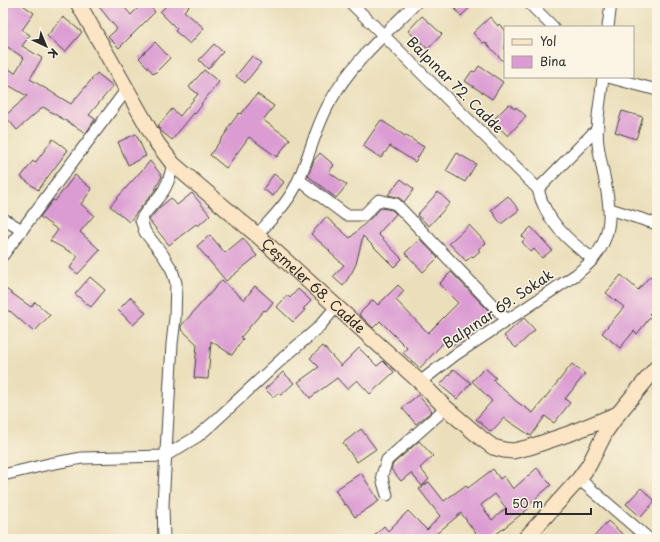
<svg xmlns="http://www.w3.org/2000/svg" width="660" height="542" font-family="'Playpen Sans',sans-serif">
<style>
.building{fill:#db9bd3;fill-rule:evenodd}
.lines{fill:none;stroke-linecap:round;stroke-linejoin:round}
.street-casing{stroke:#484641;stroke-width:13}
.secondary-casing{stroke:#484641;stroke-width:17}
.street{stroke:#fff;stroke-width:11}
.secondary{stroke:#fce5c4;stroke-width:15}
.labels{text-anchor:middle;stroke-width:3;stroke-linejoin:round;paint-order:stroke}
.street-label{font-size:14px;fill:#2b2b2b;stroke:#fcf5e5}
</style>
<rect width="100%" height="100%" fill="#fcf5e5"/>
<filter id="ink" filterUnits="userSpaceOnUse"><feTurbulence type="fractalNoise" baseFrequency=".025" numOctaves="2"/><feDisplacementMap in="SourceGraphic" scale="8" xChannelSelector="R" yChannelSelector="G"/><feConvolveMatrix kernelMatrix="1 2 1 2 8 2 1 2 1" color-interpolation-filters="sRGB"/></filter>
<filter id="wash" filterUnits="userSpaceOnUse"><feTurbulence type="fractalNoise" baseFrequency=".012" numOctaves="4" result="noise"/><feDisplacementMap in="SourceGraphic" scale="16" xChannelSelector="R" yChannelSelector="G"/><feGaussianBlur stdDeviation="0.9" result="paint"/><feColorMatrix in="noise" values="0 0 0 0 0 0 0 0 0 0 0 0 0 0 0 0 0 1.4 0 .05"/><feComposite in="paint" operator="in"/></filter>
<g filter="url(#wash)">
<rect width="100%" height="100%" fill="#ebdfbb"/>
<g id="blocks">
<!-- building -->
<g class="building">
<path d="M3,3H20L34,13L22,30L30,35L22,46L42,58L30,79L71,104L97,73L113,86L89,115L95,119L86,133L43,107L17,130L5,116L27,96L3,82V65L15,73L24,58L3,44V32L7,26L3,23Z"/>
<path d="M96,3H121L131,15L143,3H147L155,12L119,48L108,37L117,29Z"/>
<path d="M169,3H192L184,11L204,28L190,44L175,31L177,29L160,12Z"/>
<path d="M450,3H475L461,16Z"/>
<path d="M422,16L442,34L428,49L408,31Z"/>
<path d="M63,17L82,32L65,52L47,36Z"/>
<path d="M490,17L498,26L499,24L505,30V63L485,42L483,43L473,33Z"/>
<path d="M155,42L170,58L154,74L139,58Z"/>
<path d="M214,44L223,52L208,69L199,60Z"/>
<path d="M252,56L261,63L245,83L236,76Z"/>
<path d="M479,66L503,82L492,99L465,81L472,71L475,72Z"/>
<path d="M204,70L219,82L201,104L202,105L195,114L194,113L172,140L160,130L158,126L172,109L180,116L198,94L189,87Z"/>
<path d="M257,94L274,106L263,120L290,139L277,157L249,137L226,168L210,155L228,130L227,129L239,113L241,114Z"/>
<path d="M509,104L515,109L516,107L526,116L508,136L492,121Z"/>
<path d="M622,111L643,117L636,139L615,132Z"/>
<path d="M381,120L405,136V135L424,147L415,162L390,146L381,158L363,146Z"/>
<path d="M136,134L146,156L128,165L118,142Z"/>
<path d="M53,139L68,150L38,190L21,177L33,161L35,163Z"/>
<path d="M320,153L334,165L329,172L347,185L336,198L308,176L314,160Z"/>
<path d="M457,153L476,164L465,182L446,171Z"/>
<path d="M150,161L162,176L155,190L129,222L110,206Z"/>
<path d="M274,174L284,182L273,196L263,189Z"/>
<path d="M75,175L92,189L81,204L94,215L80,232L100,250L78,274L70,268L78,256L50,241L58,230L40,217L53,200L55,201Z"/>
<path d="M401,179L414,189L404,202L398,197L388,195Z"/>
<path d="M438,192L450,203L429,226L417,215Z"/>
<path d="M192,193L210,215L198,226L196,224L169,245L149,220L159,208L171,198L177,205Z"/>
<path d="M508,196L519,210L501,224L491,210Z"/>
<path d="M381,208L392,210L396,214L378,234L402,259L394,267L363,236L356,264L352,272L343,286L333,277L344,265L329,252L330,251L311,234L326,217L350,238Z"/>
<path d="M469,225L486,243L478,249L480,251L473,257L472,256L466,261L449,243Z"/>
<path d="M531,227L552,250L542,258L534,249L531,252L522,242L525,239L522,236Z"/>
<path d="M210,235L225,253L243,238L257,256L226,281L197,246Z"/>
<path d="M420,239L438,258L423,272L405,253Z"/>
<path d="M451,272L492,314L481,325L477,322L452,346L446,340L420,368L403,353L407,348L380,321L373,328L359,314L373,300L378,305L398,285L404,291L396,300L428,333L458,303L439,284Z"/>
<path d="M621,275L638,290L650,276L657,283V305L649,314L652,315L637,334L634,331L620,348L602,333L624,307L606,293Z"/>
<path d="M90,277L105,290L91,307L75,294Z"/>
<path d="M222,280L244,300L255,286L273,302L266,311L264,310L241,337L243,339L232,355L211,341L208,379L194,378L197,344L181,329V326Z"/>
<path d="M3,287L31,307L35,302L50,315L34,332L10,311V312L3,307Z"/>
<path d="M298,289L311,301L303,309L305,310L293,322L277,307L287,295L290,298Z"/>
<path d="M131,297L146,313L133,325L118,310Z"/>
<path d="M524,318L535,330L516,348L504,336Z"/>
<path d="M323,346L341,366L359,348L377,366L383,361L394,372L370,394L357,380L347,389L337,378L310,398L298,382L319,367L310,358Z"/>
<path d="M572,364L585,374L565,399L570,403L554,423L545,416L531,436L504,418L491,432L476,419L492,401L472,381L485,368L496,378L493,380L517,402L533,413Z"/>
<path d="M454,369L471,383L457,399L440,385Z"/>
<path d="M283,372L294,383L281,395L278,393L273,397L265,389Z"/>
<path d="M418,395L432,411L416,424L402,408Z"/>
<path d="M361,429L376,449L357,462L343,443Z"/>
<path d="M419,441L433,456L420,468L429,479L422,486L411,473L401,481L391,469L393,464Z"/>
<path d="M537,468L551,485L526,507L528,509L490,539H480L461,513L436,534L441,539H371L384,526L388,531L408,511L427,530L440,516L419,489L429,482L444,501L466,485L468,488L493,469L500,479L504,476L513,489ZM495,494L506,508L492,520L481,505Z"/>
<path d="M361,473L379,501L355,517L346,504L345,505L335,490Z"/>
<path d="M641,488L655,501L641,517L626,504Z"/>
<path d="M608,521L628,539H592Z"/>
</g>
</g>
</g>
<g filter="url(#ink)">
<use href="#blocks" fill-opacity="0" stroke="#484641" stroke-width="1"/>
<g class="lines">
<!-- street casing -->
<g class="street-casing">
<g id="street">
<path d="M351,3L538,189"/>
<path d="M529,3L553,27"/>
<path d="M608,27L611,3"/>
<path d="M608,77L657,90"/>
<path d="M299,180L346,215H364L379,200L396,204L507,320"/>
<path d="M610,209L657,224"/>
<path d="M3,219L22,230"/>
<path d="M257,235C273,217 290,201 299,179C310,154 316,126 330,102C350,65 386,33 416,3"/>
<path d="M3,255L127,89"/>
<path d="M593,259C568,241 545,220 538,189L598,128"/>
<path d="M420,382L455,355L577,274C582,269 588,265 593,259C623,223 603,184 598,144C595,123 601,99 603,77"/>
<path d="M3,475L49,464L82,458L165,456L198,436L213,423L282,359L317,329L337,306"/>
<path d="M579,479L649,539"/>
<path d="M387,495L383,482L382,475L387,460L446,408"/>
<path d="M164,539L163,505L172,344L175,318L176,283L172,270L163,255L145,232L141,220C145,211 152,206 158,198C167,188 170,177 173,164"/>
</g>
</g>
<!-- secondary casing -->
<g class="secondary-casing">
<g id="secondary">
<path id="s1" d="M78,3L157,143L173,164L257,235L420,382L446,408L481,438L493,447L504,450L513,451L530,447L571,433L618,414"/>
<path d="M525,539L579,479L589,465L606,431L618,414L657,367"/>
</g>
</g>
<!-- street -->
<use href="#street" class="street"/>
<!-- secondary -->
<use href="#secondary" class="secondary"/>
</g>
</g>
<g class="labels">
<!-- street labels -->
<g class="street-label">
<text transform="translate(455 85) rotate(45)" y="5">Balpınar 72. Cadde</text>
<text dy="5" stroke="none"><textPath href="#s1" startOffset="373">Çeşmeler 68. Cadde</textPath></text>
<text transform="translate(498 309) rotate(-34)" y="5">Balpınar 69. Sokak</text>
</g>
</g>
<!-- margin -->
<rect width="660" height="542" fill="none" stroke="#fcf5e5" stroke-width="16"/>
<!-- legend -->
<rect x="504" y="26" width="130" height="52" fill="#fcf5e5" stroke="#a8a49b"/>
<rect x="512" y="39" width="20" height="6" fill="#fce5c4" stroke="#a8a49b"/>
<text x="540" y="46" font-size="12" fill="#2b2b2b">Yol</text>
<rect x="512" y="56" width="20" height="12" fill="#db9bd3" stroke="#a8a49b"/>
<text x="540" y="66" font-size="12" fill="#2b2b2b">Bina</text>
<!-- north arrow -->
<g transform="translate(46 46) rotate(136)" stroke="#fcf5e5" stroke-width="3" paint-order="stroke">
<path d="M0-3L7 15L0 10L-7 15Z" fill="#2b2b2b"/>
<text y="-6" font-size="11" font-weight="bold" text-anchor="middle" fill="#2b2b2b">K</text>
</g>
<!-- scale -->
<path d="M506 508v6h85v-6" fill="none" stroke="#2b2b2b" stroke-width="2"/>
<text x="512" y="508" font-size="12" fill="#2b2b2b" stroke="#fcf5e5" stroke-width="3" paint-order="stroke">50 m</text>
</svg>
